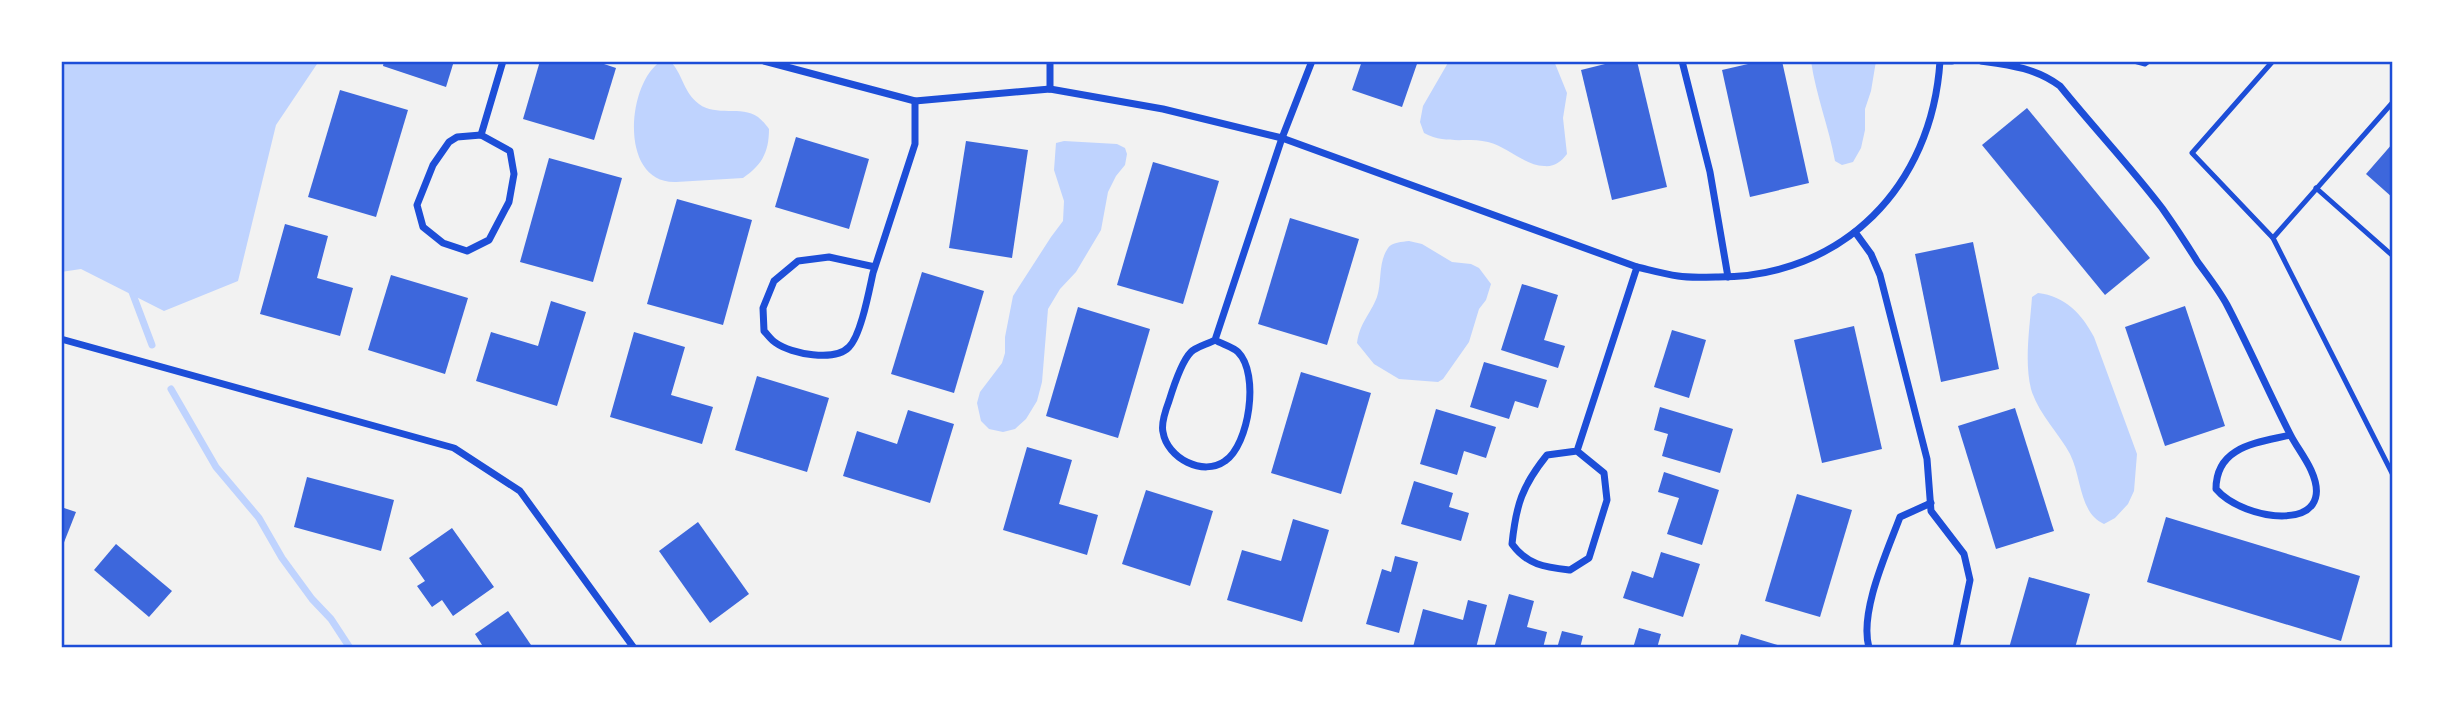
<svg xmlns="http://www.w3.org/2000/svg" width="2454" height="709" font-family="Rubik,sans-serif">
<style>
.water{fill:#bfd3fe}
.lines{fill:none;stroke-linecap:round;stroke-linejoin:round}
.stream{stroke:#bfd3fe;stroke-width:7}
.building{fill:#3d67dc}
.service{stroke:#1d4ed8;stroke-width:5}
.minor{stroke:#1d4ed8;stroke-width:7}
.neatline{fill:none;stroke:#1d4ed8;stroke-width:2.5}
</style>
<rect width="100%" height="100%" fill="#f2f2f2"/>
<!-- water -->
<g class="water">
<path d="M61,61H319L276,125L238,281L164,311L81,269L61,272Z"/>
<path d="M661,61L672,63C683,76 684,93 699,104C716,117 741,105 758,117C762,120 766,125 769,129C769,152 762,165 743,178L676,182C619,184 626,84 661,61Z"/>
<path d="M1449,61H1554L1567,93L1563,118L1567,154C1561,162 1554,167 1544,166C1524,165 1508,147 1488,142C1465,137 1447,145 1424,133L1420,122L1423,106Z"/>
<path d="M1811,61H1876L1871,91L1865,109V130L1861,148L1853,162L1842,165L1835,161C1829,127 1816,96 1811,61Z"/>
<path d="M1064,141L1117,144L1125,148L1127,154L1125,165L1116,176L1108,192L1101,230L1076,272L1060,289L1048,309L1042,382L1037,401L1026,419L1015,429L1003,432L989,429L981,421L977,403L980,392L1002,363L1005,353V337L1013,296L1051,237L1063,221L1064,201L1054,170L1056,143Z"/>
<path d="M1409,241L1422,244L1452,262L1471,264L1479,268L1491,284L1486,300L1479,309L1469,342L1443,379L1438,382L1399,379L1374,364L1357,343C1360,322 1370,315 1377,297C1382,282 1378,262 1388,248C1392,242 1402,242 1409,241Z"/>
<path d="M2038,293C2065,296 2082,314 2094,337L2137,454L2134,491L2128,504L2115,518L2104,524C2079,513 2082,478 2070,454C2059,433 2038,413 2031,389C2024,361 2030,326 2032,297Z"/>
</g>
<g class="lines">
<!-- stream -->
<g class="stream">
<path d="M133,288L132,292L152,345"/>
<path d="M171,389L216,467L259,518L282,558L312,599L331,619L350,648"/>
</g>
</g>
<!-- building -->
<g class="building">
<path d="M384,61H454L446,87L383,66Z"/>
<path d="M540,61H595L616,68L594,140L523,119Z"/>
<path d="M1362,61H1418L1402,107L1352,90Z"/>
<path d="M1617,61H1637L1667,187L1612,200L1581,70Z"/>
<path d="M1761,61H1782L1809,183L1750,197L1722,70Z"/>
<path d="M340,90L408,110L376,217L308,197Z"/>
<path d="M2027,108L2150,258L2105,295L1982,145Z"/>
<path d="M796,137L869,159L849,229L775,207Z"/>
<path d="M966,141L1028,150L1012,258L949,248Z"/>
<path d="M2393,143V198L2366,174Z"/>
<path d="M549,158L622,178L593,282L520,262Z"/>
<path d="M1153,162L1219,181L1183,304L1117,285Z"/>
<path d="M677,199L752,220L723,325L647,304Z"/>
<path d="M1290,218L1359,239L1327,345L1258,324Z"/>
<path d="M285,224L328,236L317,278L353,288L340,336L260,314Z"/>
<path d="M1973,242L1999,369L1941,382L1915,254Z"/>
<path d="M922,272L984,291L954,393L891,374Z"/>
<path d="M391,275L468,298L445,374L368,350Z"/>
<path d="M1522,284L1558,295L1544,340L1565,346L1558,368L1501,350Z"/>
<path d="M551,301L586,312L557,406L476,381L491,332L538,346Z"/>
<path d="M2185,306L2225,426L2165,446L2125,327Z"/>
<path d="M1078,307L1150,329L1118,438L1046,416Z"/>
<path d="M1854,326L1882,449L1822,463L1794,340Z"/>
<path d="M1672,330L1706,340L1689,398L1654,387Z"/>
<path d="M634,332L685,347L671,395L713,407L702,444L610,417Z"/>
<path d="M1484,362L1547,380L1538,408L1515,401L1509,419L1470,407Z"/>
<path d="M1301,372L1371,393L1341,494L1271,473Z"/>
<path d="M757,376L829,398L807,472L735,450Z"/>
<path d="M1660,407L1733,429L1720,473L1662,456L1668,434L1654,430Z"/>
<path d="M2015,408L2054,531L1996,549L1958,426Z"/>
<path d="M1436,409L1496,427L1486,458L1464,451L1457,475L1420,464Z"/>
<path d="M908,410L954,424L930,503L843,476L857,431L897,444Z"/>
<path d="M1027,447L1072,460L1059,504L1098,515L1087,555L1003,530Z"/>
<path d="M1664,472L1719,490L1702,545L1667,534L1679,498L1658,492Z"/>
<path d="M307,477L394,500L381,551L294,527Z"/>
<path d="M1414,481L1453,493L1449,507L1469,513L1461,541L1401,524Z"/>
<path d="M1146,490L1213,511L1190,586L1122,564Z"/>
<path d="M1797,494L1852,510L1820,617L1765,601Z"/>
<path d="M61,507L76,512L61,550Z"/>
<path d="M2166,517L2360,576L2341,641L2147,582Z"/>
<path d="M1293,519L1329,530L1302,622L1227,600L1242,550L1281,561Z"/>
<path d="M698,522L749,594L710,623L659,551Z"/>
<path d="M452,528L494,587L453,616L442,600L432,607L417,586L425,581L409,558Z"/>
<path d="M116,544L172,591L149,617L94,570Z"/>
<path d="M1661,552L1700,564L1683,617L1623,598L1632,571L1653,578Z"/>
<path d="M1395,556L1418,562L1399,633L1366,624L1382,569L1391,572Z"/>
<path d="M2029,577L2090,594L2075,648H2009Z"/>
<path d="M1509,594L1534,601L1527,627L1547,632L1543,648H1494Z"/>
<path d="M1468,600L1487,605L1476,648L1413,647L1423,609L1463,620Z"/>
<path d="M508,611L533,648H484L475,634Z"/>
<path d="M1639,628L1661,634L1657,648H1633Z"/>
<path d="M1562,631L1583,636L1580,648H1557Z"/>
<path d="M1741,634L1784,647V648H1737Z"/>
</g>
<g class="lines">
<!-- service -->
<g class="service">
<path d="M2134,61L2145,64L2149,61"/>
<path d="M2273,61L2192,153L2273,238L2393,475"/>
<path d="M2316,188L2393,256"/>
<path d="M2273,238L2393,102"/>
</g>
<!-- minor -->
<g class="minor">
<path d="M764,61L915,101L1050,89L1163,109L1282,138L1637,267C1650,270 1664,274 1678,276C1690,278 1703,277 1716,277C1843,278 1932,186 1940,61"/>
<path d="M1050,61V89"/>
<path d="M1682,61L1710,172L1728,277"/>
<path d="M1940,61H1952"/>
<path d="M1981,61C2010,65 2036,68 2060,86C2093,127 2130,166 2162,208C2174,225 2186,243 2197,261C2207,275 2219,290 2227,305C2249,347 2268,391 2290,434C2296,446 2305,457 2311,470C2340,534 2244,522 2216,489C2216,446 2257,443 2290,435"/>
<path d="M481,135L510,151L514,174L509,202L489,240L467,251L443,243L423,227L417,205L433,165L449,142L457,137Z"/>
<path d="M481,135L503,61"/>
<path d="M1855,232L1871,254L1880,275L1927,459L1931,511L1964,554L1970,580L1956,648"/>
<path d="M875,267L829,257L798,261L774,281L763,308L764,331C768,335 771,340 776,343C791,354 835,362 849,347C861,335 869,291 873,273L875,267L915,144V101"/>
<path d="M61,339L454,448L520,491L634,648"/>
<path d="M1215,340C1222,344 1233,347 1238,352C1260,374 1249,445 1225,461C1203,477 1167,458 1163,432C1161,424 1166,409 1169,401C1173,388 1181,362 1191,352C1196,347 1208,344 1215,340L1282,138L1312,61"/>
<path d="M1577,451L1547,455C1522,486 1516,505 1512,544C1527,565 1545,567 1570,570L1589,558L1607,500L1604,473L1577,451L1637,267"/>
<path d="M1869,648C1859,612 1887,552 1900,517L1931,503"/>
</g>
</g>
<!-- border -->
<rect width="2454" height="709" fill="none" stroke="#ffffff" stroke-width="126"/>
<rect x="63" y="63" width="2328" height="583" class="neatline"/>
</svg>
